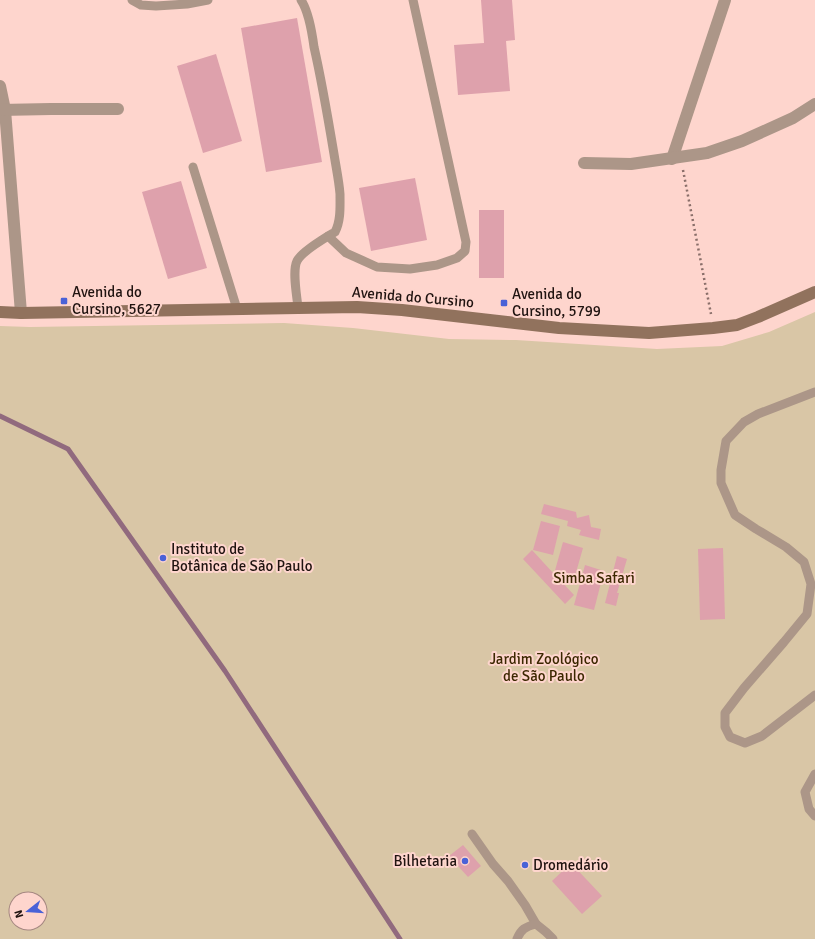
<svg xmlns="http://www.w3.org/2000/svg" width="815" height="939" font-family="Signika,sans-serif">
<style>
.green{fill:#d9c6a6;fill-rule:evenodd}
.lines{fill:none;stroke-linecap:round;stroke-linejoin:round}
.stream{stroke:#916a7e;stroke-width:5}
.building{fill:#dea1ac}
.path{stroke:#8a6f6a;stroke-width:2.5;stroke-dasharray:2 3;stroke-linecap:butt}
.service{stroke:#ac9688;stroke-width:9}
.minor{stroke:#ac9688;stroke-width:12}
.secondary{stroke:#91725d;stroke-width:12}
.poi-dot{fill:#4a62d7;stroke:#fed5cd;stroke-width:1.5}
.labels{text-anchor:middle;stroke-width:4;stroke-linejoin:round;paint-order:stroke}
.poi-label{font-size:15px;fill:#201310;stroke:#fed5cd;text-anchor:start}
.street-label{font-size:15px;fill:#201310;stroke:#fed5cd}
.park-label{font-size:15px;fill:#3b2700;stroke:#fed5cd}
</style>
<rect width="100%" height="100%" fill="#fed5cd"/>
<!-- green -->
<path class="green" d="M815,312V939H0V326L30,327L284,323L353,328L449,339L516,340L657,349L722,346L769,332ZM16,899H40V923H16Z"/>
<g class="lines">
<!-- stream -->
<path class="stream" d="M0,416L68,449L225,671L400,939"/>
</g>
<!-- building -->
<g class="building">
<path d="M481,0H512L515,40L506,41L510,91L458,95L454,45L484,43Z"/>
<path d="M297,18L322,162L266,172L241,28Z"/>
<path d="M216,54L242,141L203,153L177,66Z"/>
<path d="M415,178L427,240L371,251L359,188Z"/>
<path d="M181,181L207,268L168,279L142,192Z"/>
<rect x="479" y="210" width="25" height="68"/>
<path d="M544,504L576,512L577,518L589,515L591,527L601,529L599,540L579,535L581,530L567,526L568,521L541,514Z"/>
<path d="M541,521L560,526L553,555L533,550Z"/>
<path d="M563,542L583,548L573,583L559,579L574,595L565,604L523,559L532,550L554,574Z"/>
<path d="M723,548L725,619L700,620L698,549Z"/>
<path d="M617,556L627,559L617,593H619L616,606L605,603Z"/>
<path d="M585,565L604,571L594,610L574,605Z"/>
<path d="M463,845L481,866L468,877L449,856Z"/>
<path d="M571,863L602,896L582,914L552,881Z"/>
</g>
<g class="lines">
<!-- path -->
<path class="path" d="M683,170L711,314"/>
<!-- service -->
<g class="service">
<path d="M132,0L141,5L156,6L187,4L208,0"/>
<path d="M193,167L237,309"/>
<path d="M328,236L346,253L377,267L410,269L437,265L457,258L465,251L466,242L413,0"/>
<path d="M298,308C297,296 292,271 297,261C302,251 325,238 335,232C341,221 340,206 340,194C339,181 336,167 334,154C328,118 322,82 314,47C312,32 309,12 301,0"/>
<path d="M815,392L758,414L744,422L726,441L721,470V483L735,515L756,529L786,547L804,562L811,584L807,614L784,642L744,688L725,713V727L730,737L745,743L762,736L815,695"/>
<path d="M815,774L805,792L809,809L815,816"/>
<path d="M472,834L493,864L508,881L525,905L536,924"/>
<path d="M517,939C521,929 525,927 536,924L546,932L553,939"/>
</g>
<!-- minor -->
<g class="minor">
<path d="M0,86L5,110L21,313"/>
<path d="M0,110L51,109H118"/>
<path d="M672,159L725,0"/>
<path d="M584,163L631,164L707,153L742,141L793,118L815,104"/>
</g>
<!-- secondary -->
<path class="secondary" d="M0,312L21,313L357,307L402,310L559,328L649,333L713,328L737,325L758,317L815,292"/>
</g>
<!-- markers -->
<g class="poi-dot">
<rect x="60" y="297" width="8" height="8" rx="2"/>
<rect x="500" y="299" width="8" height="8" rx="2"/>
<circle cx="163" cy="558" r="4"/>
<circle cx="465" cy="861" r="4"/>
<circle cx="525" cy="865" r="4"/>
</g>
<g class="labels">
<!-- poi labels -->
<g class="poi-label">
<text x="72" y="297">Avenida do<tspan x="72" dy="17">Cursino, 5627</tspan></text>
<text x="512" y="299">Avenida do<tspan x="512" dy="17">Cursino, 5799</tspan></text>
<text x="171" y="554">Instituto de<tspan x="171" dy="17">Botânica de São Paulo</tspan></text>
<text x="457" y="866" text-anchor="end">Bilhetaria</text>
<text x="533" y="870">Dromedário</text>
</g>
<!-- street labels -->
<g class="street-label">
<text transform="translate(413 297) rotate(5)" y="5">Avenida do Cursino</text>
</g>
<!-- park labels -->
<g class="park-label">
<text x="594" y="583">Simba Safari</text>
<text x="544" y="664">Jardim Zoológico<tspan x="544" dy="17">de São Paulo</tspan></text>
</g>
</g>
<!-- north arrow -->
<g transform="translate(28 911) rotate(253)"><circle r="19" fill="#fed5cd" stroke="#a58781"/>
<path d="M0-3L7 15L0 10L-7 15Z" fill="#4a62d7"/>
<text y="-6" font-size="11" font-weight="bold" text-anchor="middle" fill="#201310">N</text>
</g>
</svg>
